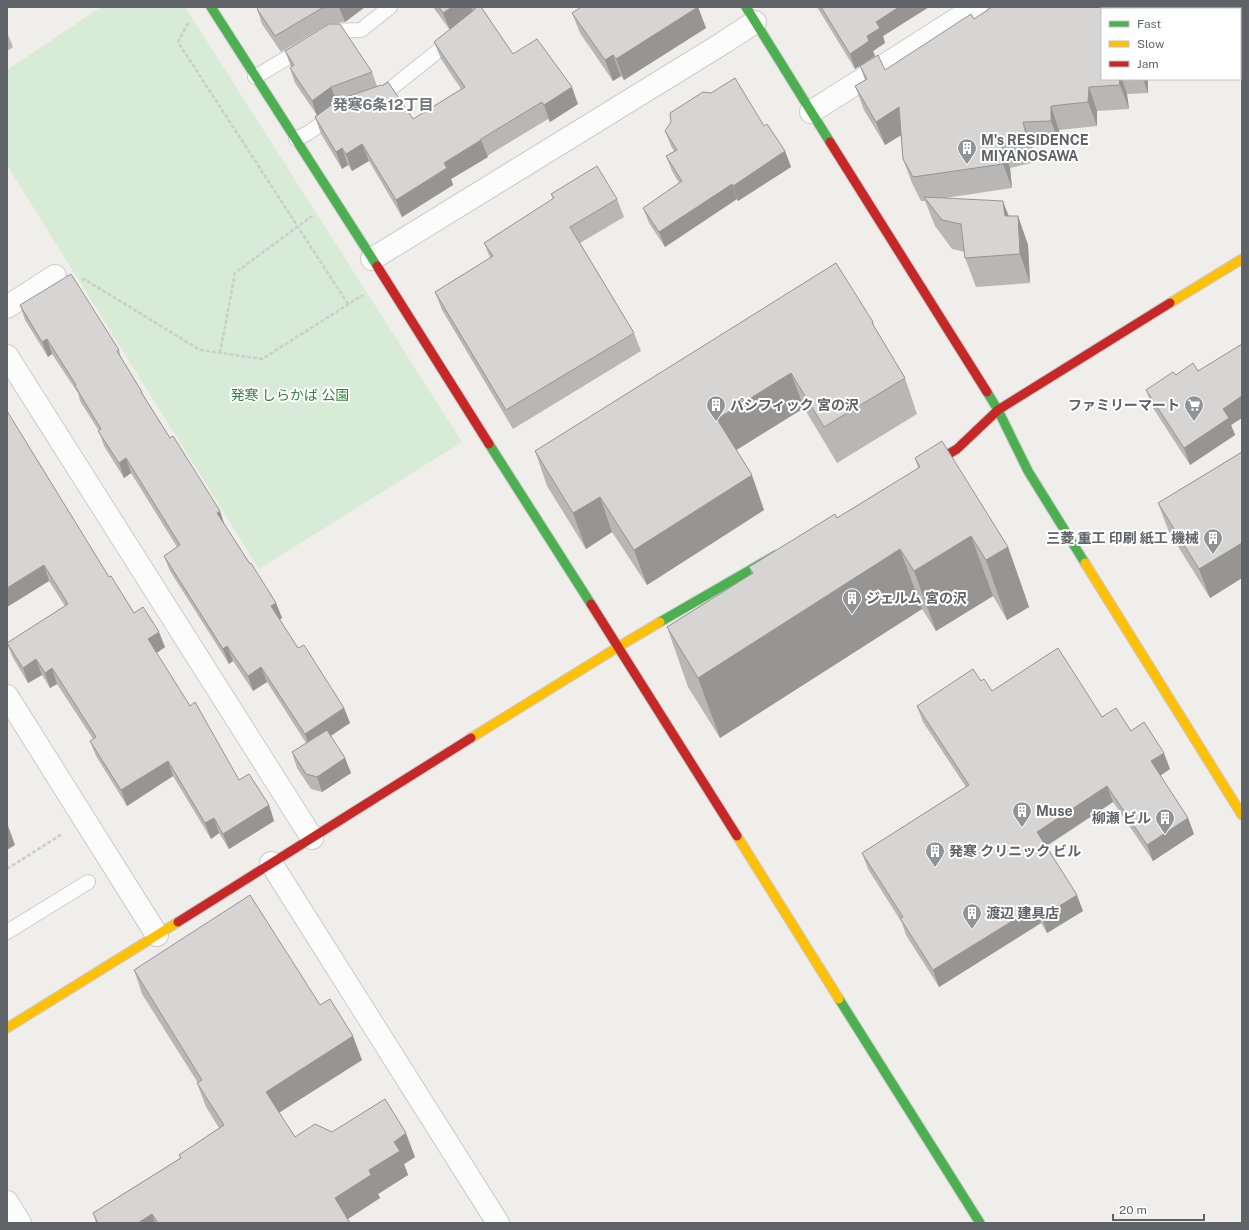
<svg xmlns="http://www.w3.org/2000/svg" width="1249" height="1230" font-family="'Public Sans','Noto Sans JP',sans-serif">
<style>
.green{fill:#d8ebd6}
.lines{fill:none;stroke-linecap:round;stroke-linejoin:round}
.lane-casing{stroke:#cbcccc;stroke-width:16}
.street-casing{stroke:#cbcccc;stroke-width:24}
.fast-casing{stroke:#cacacb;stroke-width:11}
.slow-casing{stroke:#cacacb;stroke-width:11}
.jam-casing{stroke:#cacacb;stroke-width:11}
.path{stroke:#cacfcc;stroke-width:2.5;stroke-dasharray:4 2;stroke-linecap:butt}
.lane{stroke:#fdfcfc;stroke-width:14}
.street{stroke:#fdfcfc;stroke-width:22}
.fast{stroke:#4caf50;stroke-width:9}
.slow{stroke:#ffc107;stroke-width:9}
.jam{stroke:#c62828;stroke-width:9}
.wall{fill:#b8b7b5}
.shaded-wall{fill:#969594}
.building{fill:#d6d5d3;stroke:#969594}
.labels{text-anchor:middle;stroke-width:4;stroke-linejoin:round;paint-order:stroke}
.poi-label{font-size:14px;font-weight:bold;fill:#5f6368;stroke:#fff;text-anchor:start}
.park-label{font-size:14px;fill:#348238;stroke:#fff}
.neighbourhood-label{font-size:15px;font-weight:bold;fill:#70757a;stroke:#fff}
</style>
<rect width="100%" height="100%" fill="#efeeea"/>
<!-- green -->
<path class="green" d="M101,7H185L462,442L259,569L7,165V70Z"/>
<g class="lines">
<!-- lane casing -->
<g class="lane-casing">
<g id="lane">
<path d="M327,34L332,31L361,30L390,7"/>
<path d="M255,77L302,49"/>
<path d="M375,97L384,94L453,39"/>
<path d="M296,139L308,133L333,116"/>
<path d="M7,932L88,882"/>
</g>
</g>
<!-- street casing -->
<g class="street-casing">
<g id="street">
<path d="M811,112L976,7"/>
<path d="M372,259L723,43L755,22"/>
<path d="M7,307L55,276"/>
<path d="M7,356L312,838"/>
<path d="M7,696L157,935"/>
<path d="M271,863L498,1223"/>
<path d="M7,1202L20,1223"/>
</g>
</g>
<!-- fast casing -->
<g class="fast-casing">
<g id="fast">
<path d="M211,7L377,266"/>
<path d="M746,7L830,142"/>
<path d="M987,392L998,410L1028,471L1085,563"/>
<path d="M489,444L591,604"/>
<path d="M660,622L776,555"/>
<path d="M839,999L980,1223"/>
</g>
</g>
<!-- slow casing -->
<g class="slow-casing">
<g id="slow">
<path d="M1170,303L1242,259"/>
<path d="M1085,563L1242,815"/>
<path d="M471,738L618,647L660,622"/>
<path d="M737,836L839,999"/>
<path d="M7,1028L178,922"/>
</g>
</g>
<!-- jam casing -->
<g class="jam-casing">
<g id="jam">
<path d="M830,142L987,392"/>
<path d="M377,266L489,444"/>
<path d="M923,469L957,449L998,410L1170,303"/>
<path d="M591,604L737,836"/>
<path d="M178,922L471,738"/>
</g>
</g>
<!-- path -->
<g class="path">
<path d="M188,23L178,42L348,304"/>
<path d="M82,280L84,279L200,350L262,359L363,295"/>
<path d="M220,353L235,273L312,216"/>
<path d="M7,869L62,834"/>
</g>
<!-- lane -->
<use href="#lane" class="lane"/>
<!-- street -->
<use href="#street" class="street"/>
<!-- fast -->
<use href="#fast" class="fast"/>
<!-- slow -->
<use href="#slow" class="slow"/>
<!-- jam -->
<use href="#jam" class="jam"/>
</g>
<!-- wall -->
<g class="wall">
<path d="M259,7H365L345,22L328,24L281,52L262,24L257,9Z"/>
<path d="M433,7H481L513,54L578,104L550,122L548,119L487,156L488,157L451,179L453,185L402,217L369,161L352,171L348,165L342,169L321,134L315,117L317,115L295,83L290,68L291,67L285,51L372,72L377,86L413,119L461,89L441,59L434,42L450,30Z"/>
<path d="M580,7H698L706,28L624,80L621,76L613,81L580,33L572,13L580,8Z"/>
<path d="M817,7H929L883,36L885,43L873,51L875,56L855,69Z"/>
<path d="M992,7H1242V27H1240V9H1102V79H1154L1148,80V93L1127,94L1129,109L1097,111V126L1059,130L1060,145L1032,146L1036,162L1010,168L1012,188L945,198L1009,216H1018L1028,245L1030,283L976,287L965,258V252L952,249L935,226L925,201H921L912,183L903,159L901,135L885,145L864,110L855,86L865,80L860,66L885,70L974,19Z"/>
<path d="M7,32L13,47L7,51Z"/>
<path d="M764,126L785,151L791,167L738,201L737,199L665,247L649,223L643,208L679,183L672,171L666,156L674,151L671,146L665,131Z"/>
<path d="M551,194L617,199L624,217L580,243L634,333L641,351L513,429L442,310L435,292L490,258L484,243L553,199Z"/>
<path d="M20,305L119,350L121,358L145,398L225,526L276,603L282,618L280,620L298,648L344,708L350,723L331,736L345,758L351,773L322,792L311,789L297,768L292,752L306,743L267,682L253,691L233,661L229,664L170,571L164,556L177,547L131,473L124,478L104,446L99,431L80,401L78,393L52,354L48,357L25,320Z"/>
<path d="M873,322L874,327L905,378L917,414L837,463L804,408L736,450L764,510L647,585L612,532L586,549L547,486L535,451Z"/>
<path d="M1242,344V418L1231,425L1235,435L1190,465L1153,408L1146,390L1176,375L1198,371Z"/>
<path d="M7,411L109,577L134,613L165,647L156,653L190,706L239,780L269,805L274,821L229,849L219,833L211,839L173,776L127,806L96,756L90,741L93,739L57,684L50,688L42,675L28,683L13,658L7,643L65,606L49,581L7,607Z"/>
<path d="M1242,452V578L1210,598L1169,532L1158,503Z"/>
<path d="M915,458L1008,547L1029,607L1007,620L993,596L936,631L922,609L720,738L688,687L667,627L752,574L749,567L837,518L918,468Z"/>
<path d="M981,681L992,691L1102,717L1131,731L1170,769L1160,775L1188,818L1194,834L1153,861L1113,802L1047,846L1083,911L1047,933L1041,923L939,987L906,935L902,923L868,869L862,853L966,787L923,722L917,706Z"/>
<path d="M134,970L320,1005L362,1060L279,1113L295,1137L332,1132L415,1157L404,1164L408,1175L378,1194L380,1198L348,1219L350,1223H96L93,1213L180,1158L179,1155L219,1128L206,1107L197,1083H198L142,994Z"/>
</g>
<!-- shaded-wall -->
<g class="shaded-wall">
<path d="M339,7H365L345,22Z"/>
<path d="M452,7H471L473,13L450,30L443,13Z"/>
<path d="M698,7L706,28L624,80L616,59Z"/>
<path d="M899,7H929L883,36L885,43L873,51L875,56L855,69L850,54L867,36L876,22Z"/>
<path d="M613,55L621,76L613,81L605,60Z"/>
<path d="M1119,79H1122L1127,94L1129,109L1120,85Z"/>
<path d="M1143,79H1147L1148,80V93Z"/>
<path d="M331,87L337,102L317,116L312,101Z"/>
<path d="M572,87L578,104L550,122L544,105Z"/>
<path d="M1089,87L1097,111V126L1088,102Z"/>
<path d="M1051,106L1059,130L1060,145L1051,121Z"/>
<path d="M899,107L908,131L885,145L876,122Z"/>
<path d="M1023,122L1032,146L1036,162L1027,138Z"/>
<path d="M481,140L488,157L451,179L453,185L402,217L396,200L444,163Z"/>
<path d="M362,144L369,161L352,171L346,154Z"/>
<path d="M1002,144L1010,168L1012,188L1003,164Z"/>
<path d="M342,148L348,165L342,169L336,152Z"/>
<path d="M785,151L791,167L738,201L733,186Z"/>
<path d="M732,184L737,199L665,247L659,232Z"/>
<path d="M1003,201L1014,230L1005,216Z"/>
<path d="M1018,216L1028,245L1030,283L1020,254Z"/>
<path d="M47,339L52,354L48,357L42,342Z"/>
<path d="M791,373L804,408L730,454L717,419Z"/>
<path d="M1242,396V418L1231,425L1235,435L1190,465L1184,448L1223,409Z"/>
<path d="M126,458L131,473L124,478L119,463Z"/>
<path d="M752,475L764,510L647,585L634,550Z"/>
<path d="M600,497L612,532L586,549L573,513Z"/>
<path d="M220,511L225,526L217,513Z"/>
<path d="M971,536L993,596L936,631L914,571Z"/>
<path d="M1242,543V578L1210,598L1199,569Z"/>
<path d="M1008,547L1029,607L1007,620L986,560Z"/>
<path d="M900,549L922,609L720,738L698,678Z"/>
<path d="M44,565L49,581L7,607V588Z"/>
<path d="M276,603L282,618L277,621L271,606Z"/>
<path d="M159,632L165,647L154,655L148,639Z"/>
<path d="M227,646L233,661L229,664L223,649Z"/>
<path d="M36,659L42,675L28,683L23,668Z"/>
<path d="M261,667L267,682L253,691L248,676Z"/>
<path d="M52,668L57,684L50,688L45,673Z"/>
<path d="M344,708L350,723L310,749L305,734Z"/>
<path d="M1164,753L1170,769L1157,778L1151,761Z"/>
<path d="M345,758L351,773L322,792L317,777Z"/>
<path d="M168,761L173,776L127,806L121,790Z"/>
<path d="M1107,786L1113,802L1043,848L1037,832Z"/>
<path d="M269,805L274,821L229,849L223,834Z"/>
<path d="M214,818L219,833L211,839L205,823Z"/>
<path d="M1188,818L1194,834L1153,861L1147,845Z"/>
<path d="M7,823L15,845L7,850Z"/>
<path d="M1077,895L1083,911L1047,933L1042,917Z"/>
<path d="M1035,907L1041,923L939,987L933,970Z"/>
<path d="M353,1036L362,1060L275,1115L266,1092Z"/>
<path d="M406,1133L415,1157L404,1164L408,1175L378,1194L380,1198L343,1222L335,1198L394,1142Z"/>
<path d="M152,1214L155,1223H138Z"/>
</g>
<!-- building -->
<g class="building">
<path d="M259,7H337L322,8L275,36L257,9Z"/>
<path d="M439,7H452L443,13Z"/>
<path d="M476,7H481L513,54L537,39L572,87L544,105L542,102L481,139V140L444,163L447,168L396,200L362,144L346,154L342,148L336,152L315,117L338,100L381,85L382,86L388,82L413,119L465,87L434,42L474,10Z"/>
<path d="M581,7H698L616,59L613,55L605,60L572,13Z"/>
<path d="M821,7H899L876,22L880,28L867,36L869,41L850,54Z"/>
<path d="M992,7H1225L1224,9H1102V79H1119L1120,85L1089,87L1088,102L1051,106V121L1023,122L1027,138L1002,144L1003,164L913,177L903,159L899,107L876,122L855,86L867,79L860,66L878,55L885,70L971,14L974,19Z"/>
<path d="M329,24H340L372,72L331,87L312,101L290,68L294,65L285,51Z"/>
<path d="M735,78L764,126L767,124L785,151L733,186L732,184L659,232L643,208L682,181L666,156L677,150L665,131L671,122L670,113L703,92L711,93Z"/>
<path d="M597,166L617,199L570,227L634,333L506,410L435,292L493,256L484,243L554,198L551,194Z"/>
<path d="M924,197L1003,201L1005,216H1018L1020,254L965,258L961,224L942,220Z"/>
<path d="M836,263L873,322L872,323L905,378L824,427L791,373L717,419L752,475L634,550L600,497L573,513L535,451Z"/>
<path d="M71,274L119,350L117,351L142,392H141L170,438L173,436L220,511L217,513L250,564L251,563L276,603L271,606L298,648L304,645L344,708L305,734L261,667L248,676L227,646L223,649L164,556L180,545L126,458L119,463L98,431L101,429L75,386L76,385L47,339L42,342L20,305Z"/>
<path d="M1242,344V396L1223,409L1229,418L1184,448L1146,390L1173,372L1176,375L1193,363L1198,371Z"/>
<path d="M7,411L109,577L111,576L134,613L143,607L159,632L148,639L190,706L195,702L239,780L249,774L269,805L223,834L214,818L205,823L168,761L121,790L90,741L96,737L52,668L45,673L36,659L23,668L7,643L68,604L44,565L7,588Z"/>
<path d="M942,441L1008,547L986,560L971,536L914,571L900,549L698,678L667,627L753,573L749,567L835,514L837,518L920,467L915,458Z"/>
<path d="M1242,452V543L1199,569L1158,503Z"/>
<path d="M1058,648L1102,717L1116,708L1131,731L1144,722L1164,753L1151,761L1188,818L1147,845L1107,786L1037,832L1077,895L1042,917L1035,907L933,970L900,918L903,917L862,853L969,785L917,706L973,669L981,681L984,679L992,691Z"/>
<path d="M327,730L345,758L317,777L306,774L292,752Z"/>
<path d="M250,895L320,1005L330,999L353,1036L266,1092L295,1137L315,1124L332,1132L385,1099L406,1133L394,1142L400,1151L369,1170L371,1175L335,1198L350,1223H158L152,1214L138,1223H98L93,1213L181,1158L179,1155L224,1125L197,1083L202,1080L134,970Z"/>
</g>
<!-- icons -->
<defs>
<g id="building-pin" transform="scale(1)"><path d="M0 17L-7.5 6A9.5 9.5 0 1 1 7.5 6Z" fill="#919496" stroke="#fff"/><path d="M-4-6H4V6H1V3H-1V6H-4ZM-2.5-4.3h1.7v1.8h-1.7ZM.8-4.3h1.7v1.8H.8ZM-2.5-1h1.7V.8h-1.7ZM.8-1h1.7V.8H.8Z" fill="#fff"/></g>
<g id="supermarket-pin" transform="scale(1)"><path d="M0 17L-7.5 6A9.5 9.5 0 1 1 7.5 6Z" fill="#919496" stroke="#fff"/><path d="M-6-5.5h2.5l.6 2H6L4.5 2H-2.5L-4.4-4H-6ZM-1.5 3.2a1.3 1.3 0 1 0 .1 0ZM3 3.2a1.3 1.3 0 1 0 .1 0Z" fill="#fff"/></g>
</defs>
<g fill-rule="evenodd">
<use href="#building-pin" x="967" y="148"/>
<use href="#building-pin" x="716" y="405"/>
<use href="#supermarket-pin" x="1194" y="405"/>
<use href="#building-pin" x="1213" y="538"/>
<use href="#building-pin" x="852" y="598"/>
<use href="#building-pin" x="1022" y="811"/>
<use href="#building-pin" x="1165" y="818"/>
<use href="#building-pin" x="935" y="851"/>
<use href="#building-pin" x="972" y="913"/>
</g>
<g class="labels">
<!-- poi labels -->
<g class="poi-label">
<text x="981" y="145">M's RESIDENCE<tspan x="981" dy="16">MIYANOSAWA</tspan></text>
<text x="730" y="410">パシフィック 宮の沢</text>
<text x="1180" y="410" text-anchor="end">ファミリーマート</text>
<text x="1199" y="543" text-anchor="end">三菱 重工 印刷 紙工 機械</text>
<text x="866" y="603">ジェルム 宮の沢</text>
<text x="1036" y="816">Muse</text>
<text x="1151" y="823" text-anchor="end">柳瀬 ビル</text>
<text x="949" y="856">発寒 クリニック ビル</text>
<text x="986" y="918">渡辺 建具店</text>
</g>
<!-- park labels -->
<g class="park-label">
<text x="290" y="400">発寒 しらかば 公園</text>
</g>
<!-- neighbourhood labels -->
<g class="neighbourhood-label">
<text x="383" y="110">発寒6条12丁目</text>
</g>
</g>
<!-- border -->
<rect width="1249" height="1230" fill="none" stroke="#5f6368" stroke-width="16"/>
<!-- legend -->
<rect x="1101" y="8" width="140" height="72" fill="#ffffff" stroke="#bfc1c3"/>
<rect x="1109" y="21" width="20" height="6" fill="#4caf50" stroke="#bfc1c3"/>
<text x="1137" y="28" font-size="12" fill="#5f6368">Fast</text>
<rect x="1109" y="41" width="20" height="6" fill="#ffc107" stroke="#bfc1c3"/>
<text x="1137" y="48" font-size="12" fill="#5f6368">Slow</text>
<rect x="1109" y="61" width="20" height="6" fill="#c62828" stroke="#bfc1c3"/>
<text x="1137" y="68" font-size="12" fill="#5f6368">Jam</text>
<!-- scale -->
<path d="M1113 1214v6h91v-6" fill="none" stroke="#5f6368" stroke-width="2"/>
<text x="1119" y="1214" font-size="12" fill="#5f6368" stroke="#ffffff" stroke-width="3" paint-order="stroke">20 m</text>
</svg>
